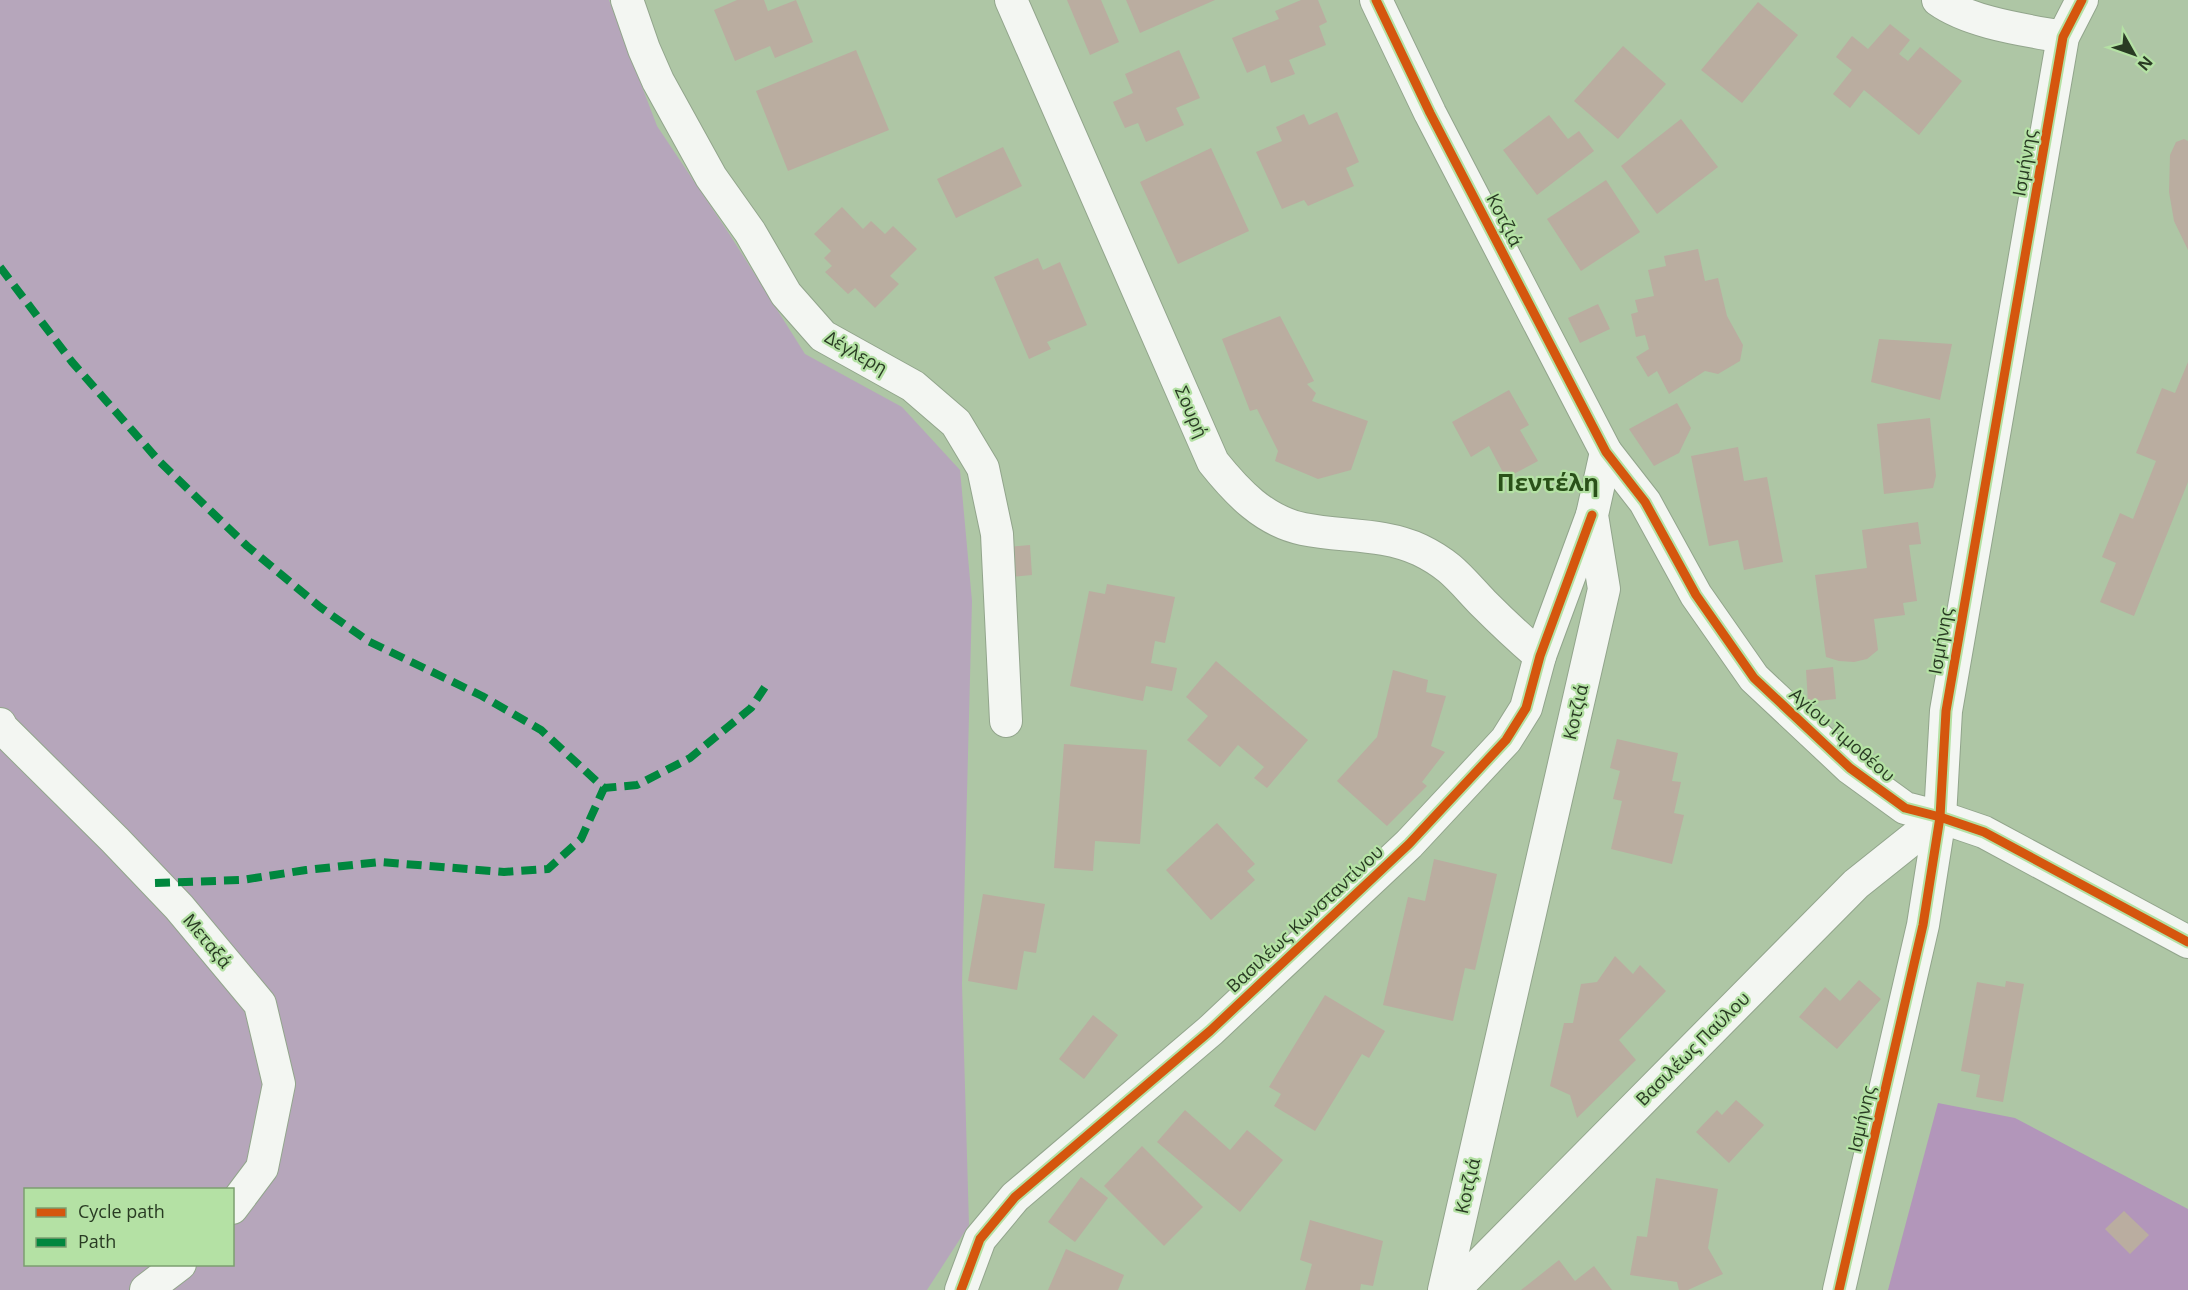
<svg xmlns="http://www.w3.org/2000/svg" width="2188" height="1290" font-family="'Open Sans',sans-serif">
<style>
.green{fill:#b6a6bb;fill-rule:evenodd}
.forest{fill:#b296ba}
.building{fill:#baada0}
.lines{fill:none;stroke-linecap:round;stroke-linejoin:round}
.street-casing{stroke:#92a58c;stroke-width:34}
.street{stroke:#f3f6f2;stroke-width:32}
.quiet{stroke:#00873e;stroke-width:8;stroke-dasharray:15 8;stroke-linecap:butt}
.cycleway-casing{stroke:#b4e1a4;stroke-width:13}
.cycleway{stroke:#d5560e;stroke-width:9}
.labels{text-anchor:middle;stroke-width:4.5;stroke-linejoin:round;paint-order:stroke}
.street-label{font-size:18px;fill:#293b23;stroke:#b4e1a4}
.district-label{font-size:24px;font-weight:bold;fill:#2a5119;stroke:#b4e1a4}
</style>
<rect width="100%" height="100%" fill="#aec6a5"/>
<!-- green -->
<path class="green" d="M0,0H609L657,126L730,235L805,354L902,407L960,470L972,601L962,984L969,1225L927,1290H0ZM26,1190H232V1264H26Z"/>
<!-- forest -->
<path class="forest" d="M1938,1103L2015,1118L2188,1209V1290H1888Z"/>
<!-- building -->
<g class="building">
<path d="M737,0H764L768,11L796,0L813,42L775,58L770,46L735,61L714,10Z"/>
<path d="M1067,0H1101L1119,42L1090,55Z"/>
<path d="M1126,0H1215L1140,33Z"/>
<path d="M1301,0H1318L1327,22L1319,26L1326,45L1289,60L1295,74L1271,83L1265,65L1247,73L1232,38L1279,19L1275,11Z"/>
<path d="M1758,2L1798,35L1742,103L1701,70Z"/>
<path d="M1890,24L1910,40L1899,54L1908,61L1920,47L1962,81L1919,135L1864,90L1850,108L1833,94L1852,70L1836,57L1852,36L1868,49Z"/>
<path d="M1623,46L1666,84L1618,139L1574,101Z"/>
<path d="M856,50L889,130L788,171L756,91Z"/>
<path d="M1179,50L1200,98L1176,108L1184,125L1146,142L1138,123L1125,128L1113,102L1133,93L1125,74Z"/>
<path d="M1337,112L1359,162L1346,168L1354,186L1308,206L1304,200L1282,209L1256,152L1282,141L1276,127L1304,114L1309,125Z"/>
<path d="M1549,115L1568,139L1579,131L1594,151L1537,195L1503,150Z"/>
<path d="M1681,119L1718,167L1657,214L1621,166Z"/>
<path d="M2184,139L2188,141V250L2174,221L2169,192L2170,155L2176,142Z"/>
<path d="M1003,147L1022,186L956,218L937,179Z"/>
<path d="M1211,148L1249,231L1178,264L1140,182Z"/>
<path d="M1606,180L1640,232L1581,271L1547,219Z"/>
<path d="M842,207L863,229L871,221L885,234L893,226L917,249L890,276L899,284L875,308L855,288L848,294L825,272L832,266L824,258L831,251L814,234Z"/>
<path d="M1698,249L1705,281L1718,278L1727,316L1743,345L1740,361L1718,374L1705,371L1669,394L1657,371L1648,377L1636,357L1649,349L1645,335L1636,337L1631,314L1638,312L1635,300L1654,296L1648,270L1666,266L1664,256Z"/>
<path d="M1038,258L1043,270L1060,262L1087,325L1047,342L1051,349L1029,359L994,277Z"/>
<path d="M1598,304L1610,329L1580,343L1568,318Z"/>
<path d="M1280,316L1314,381L1307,384L1316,393L1312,401L1368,421L1351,470L1318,479L1275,461L1278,451L1257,409L1250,411L1222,339Z"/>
<path d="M1879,339L1952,344L1940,400L1871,382Z"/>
<path d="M2188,362V482L2134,616L2100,602L2116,563L2102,557L2120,513L2133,519L2156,461L2136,453L2162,388L2175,393Z"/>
<path d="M1509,390L1529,425L1520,430L1538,461L1506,478L1489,446L1471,457L1452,422Z"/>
<path d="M1677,403L1691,428L1679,453L1654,466L1629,429Z"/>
<path d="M1930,418L1936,476L1933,488L1884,494L1877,424Z"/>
<path d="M1738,447L1744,481L1767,477L1783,562L1744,570L1738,540L1709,546L1691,456Z"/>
<path d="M1918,522L1921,544L1909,545L1917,601L1903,603L1905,615L1874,619L1878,650L1867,659L1854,662L1839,661L1826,657L1815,575L1867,568L1862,530Z"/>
<path d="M1030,545L1032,575L1010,577L1008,547Z"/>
<path d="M1107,584L1175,597L1165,643L1155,641L1151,663L1177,668L1172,691L1146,686L1143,701L1070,686L1089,591L1105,594Z"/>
<path d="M1216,661L1308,740L1267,788L1254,778L1264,767L1238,745L1220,767L1187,740L1208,716L1186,697Z"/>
<path d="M1833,667L1836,699L1808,702L1806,670Z"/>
<path d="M1393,670L1428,680L1426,692L1446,696L1431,746L1445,752L1422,782L1427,786L1387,826L1337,781L1377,737Z"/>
<path d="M1617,739L1678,753L1672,781L1681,782L1674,813L1684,815L1672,864L1611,849L1622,801L1613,799L1620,771L1610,768Z"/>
<path d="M1064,744L1147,750L1140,844L1095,841L1093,871L1054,868Z"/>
<path d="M1217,823L1255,864L1247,871L1255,880L1211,920L1166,870Z"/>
<path d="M1434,859L1497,874L1475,970L1465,968L1453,1021L1383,1005L1408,897L1425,901Z"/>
<path d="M983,894L1045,904L1036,953L1024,951L1017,990L968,981Z"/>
<path d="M1615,956L1633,974L1640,965L1666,991L1619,1040L1636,1060L1577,1118L1570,1095L1550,1086L1564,1023H1573L1581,984L1597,982Z"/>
<path d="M1859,980L1881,999L1837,1049L1799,1017L1825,987L1840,1001Z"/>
<path d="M2006,981L2024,984L2003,1102L1976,1097L1980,1075L1961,1071L1977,982L2005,987Z"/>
<path d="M1325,995L1385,1031L1369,1058L1362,1054L1315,1131L1274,1106L1281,1094L1269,1087Z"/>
<path d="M1093,1015L1118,1035L1084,1079L1059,1059Z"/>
<path d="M1736,1100L1764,1125L1729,1163L1696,1132L1717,1110L1722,1115Z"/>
<path d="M1185,1110L1230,1150L1247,1130L1283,1160L1240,1212L1157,1142Z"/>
<path d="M1142,1146L1203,1207L1164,1246L1104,1186Z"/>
<path d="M1081,1177L1108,1198L1075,1242L1048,1222Z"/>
<path d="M1656,1178L1718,1189L1708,1248L1723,1274L1688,1290H1679L1677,1282L1630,1275L1637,1236L1647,1237Z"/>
<path d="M2124,1211L2149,1235L2130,1254L2105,1229Z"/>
<path d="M1310,1220L1383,1241L1373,1286L1361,1284L1360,1290H1305L1312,1264L1300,1260Z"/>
<path d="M1066,1249L1124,1275L1118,1290H1048Z"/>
<path d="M1559,1260L1575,1281L1594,1266L1612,1290H1521Z"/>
</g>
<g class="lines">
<!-- street casing -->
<g class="street-casing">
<g id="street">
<path d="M627,0L644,49L658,81L711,177L750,232L786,294L823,336L913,386L956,423L983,468L997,534L1006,721"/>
<path d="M1011,0L1213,462C1237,492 1264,521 1303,529C1343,537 1383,533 1420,550C1451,565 1460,579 1483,603C1501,621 1520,639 1540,656"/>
<path d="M1376,0L1430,113L1606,452L1645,502L1696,595L1754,678L1850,768L1905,808L1940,817L1984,832L2188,942"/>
<path d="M1938,0C1970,23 2025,30 2063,37"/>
<path d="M0,724L2,728L115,840L179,907L260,1004L279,1084L262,1168L232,1208"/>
<path d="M146,1290L180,1264"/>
<path d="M961,1290L980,1239L1015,1197L1210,1031L1409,844L1506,740L1526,708L1540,656L1592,515"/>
<path d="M1444,1290L1604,589L1592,515L1606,452"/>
<path d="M1454,1290L1856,884L1940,817"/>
<path d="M1839,1290L1923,925L1940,817L1946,711L2063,37L2082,0"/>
</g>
</g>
<!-- street -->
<use href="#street" class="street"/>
<!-- quiet -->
<g class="quiet">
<path d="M0,267L72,362L159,461L247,546L320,607L368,641L482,696L541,730L604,788L637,785L690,758L751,708L765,687"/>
<path d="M155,883L242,880L306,870L380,862L504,872L548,869L581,839L604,788"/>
</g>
<!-- cycleway casing -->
<g class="cycleway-casing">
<g id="cycleway">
<path d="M1376,0L1430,113L1606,452L1645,502L1696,595L1754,678L1850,768L1905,808L1940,817L1984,832L2188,942"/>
<path d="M961,1290L980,1239L1015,1197L1210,1031L1409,844L1506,740L1526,708L1540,656L1592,515"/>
<path d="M1839,1290L1923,925L1940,817L1946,711L2063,37L2082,0"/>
</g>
</g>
<!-- cycleway -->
<use href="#cycleway" class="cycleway"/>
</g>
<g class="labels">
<!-- street labels -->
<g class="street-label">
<text transform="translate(2025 163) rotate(-80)" y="6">Ισμήνης</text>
<text transform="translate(1504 220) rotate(63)" y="6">Κοτζιά</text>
<text transform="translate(856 353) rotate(30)" y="6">Δέγλερη</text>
<text transform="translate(1191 412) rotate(66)" y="6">Σουρή</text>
<text transform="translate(1941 641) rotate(-80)" y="6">Ισμήνης</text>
<text transform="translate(1576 712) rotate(-77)" y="6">Κοτζιά</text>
<text transform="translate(1842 735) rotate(41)" y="6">Αγίου Τιμοθέου</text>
<text transform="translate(1305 919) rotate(-43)" y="6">Βασιλέως Κωνσταντίνου</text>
<text transform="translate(207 941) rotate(50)" y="6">Μεταξά</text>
<text transform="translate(1693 1049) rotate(-45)" y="6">Βασιλέως Παύλου</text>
<text transform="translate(1862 1119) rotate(-77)" y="6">Ισμήνης</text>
<text transform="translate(1468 1186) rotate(-77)" y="6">Κοτζιά</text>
</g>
<!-- district labels -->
<g class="district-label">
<text x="1548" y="491">Πεντέλη</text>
</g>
</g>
<!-- legend -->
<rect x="24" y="1188" width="210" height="78" fill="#b4e1a4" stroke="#7c9f70" stroke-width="1.5"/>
<rect x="36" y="1208" width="30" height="9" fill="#d5560e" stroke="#7c9f70" stroke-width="1.5"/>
<text x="78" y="1218" font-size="18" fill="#293b23">Cycle path</text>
<rect x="36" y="1238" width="30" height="9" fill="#00873e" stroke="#7c9f70" stroke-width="1.5"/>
<text x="78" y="1248" font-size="18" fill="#293b23">Path</text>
<!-- north arrow -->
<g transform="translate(2134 54) rotate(130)" stroke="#b4e1a4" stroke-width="4.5" paint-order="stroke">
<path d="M0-4.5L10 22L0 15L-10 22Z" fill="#293b23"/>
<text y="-9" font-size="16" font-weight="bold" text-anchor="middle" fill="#293b23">N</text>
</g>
</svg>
